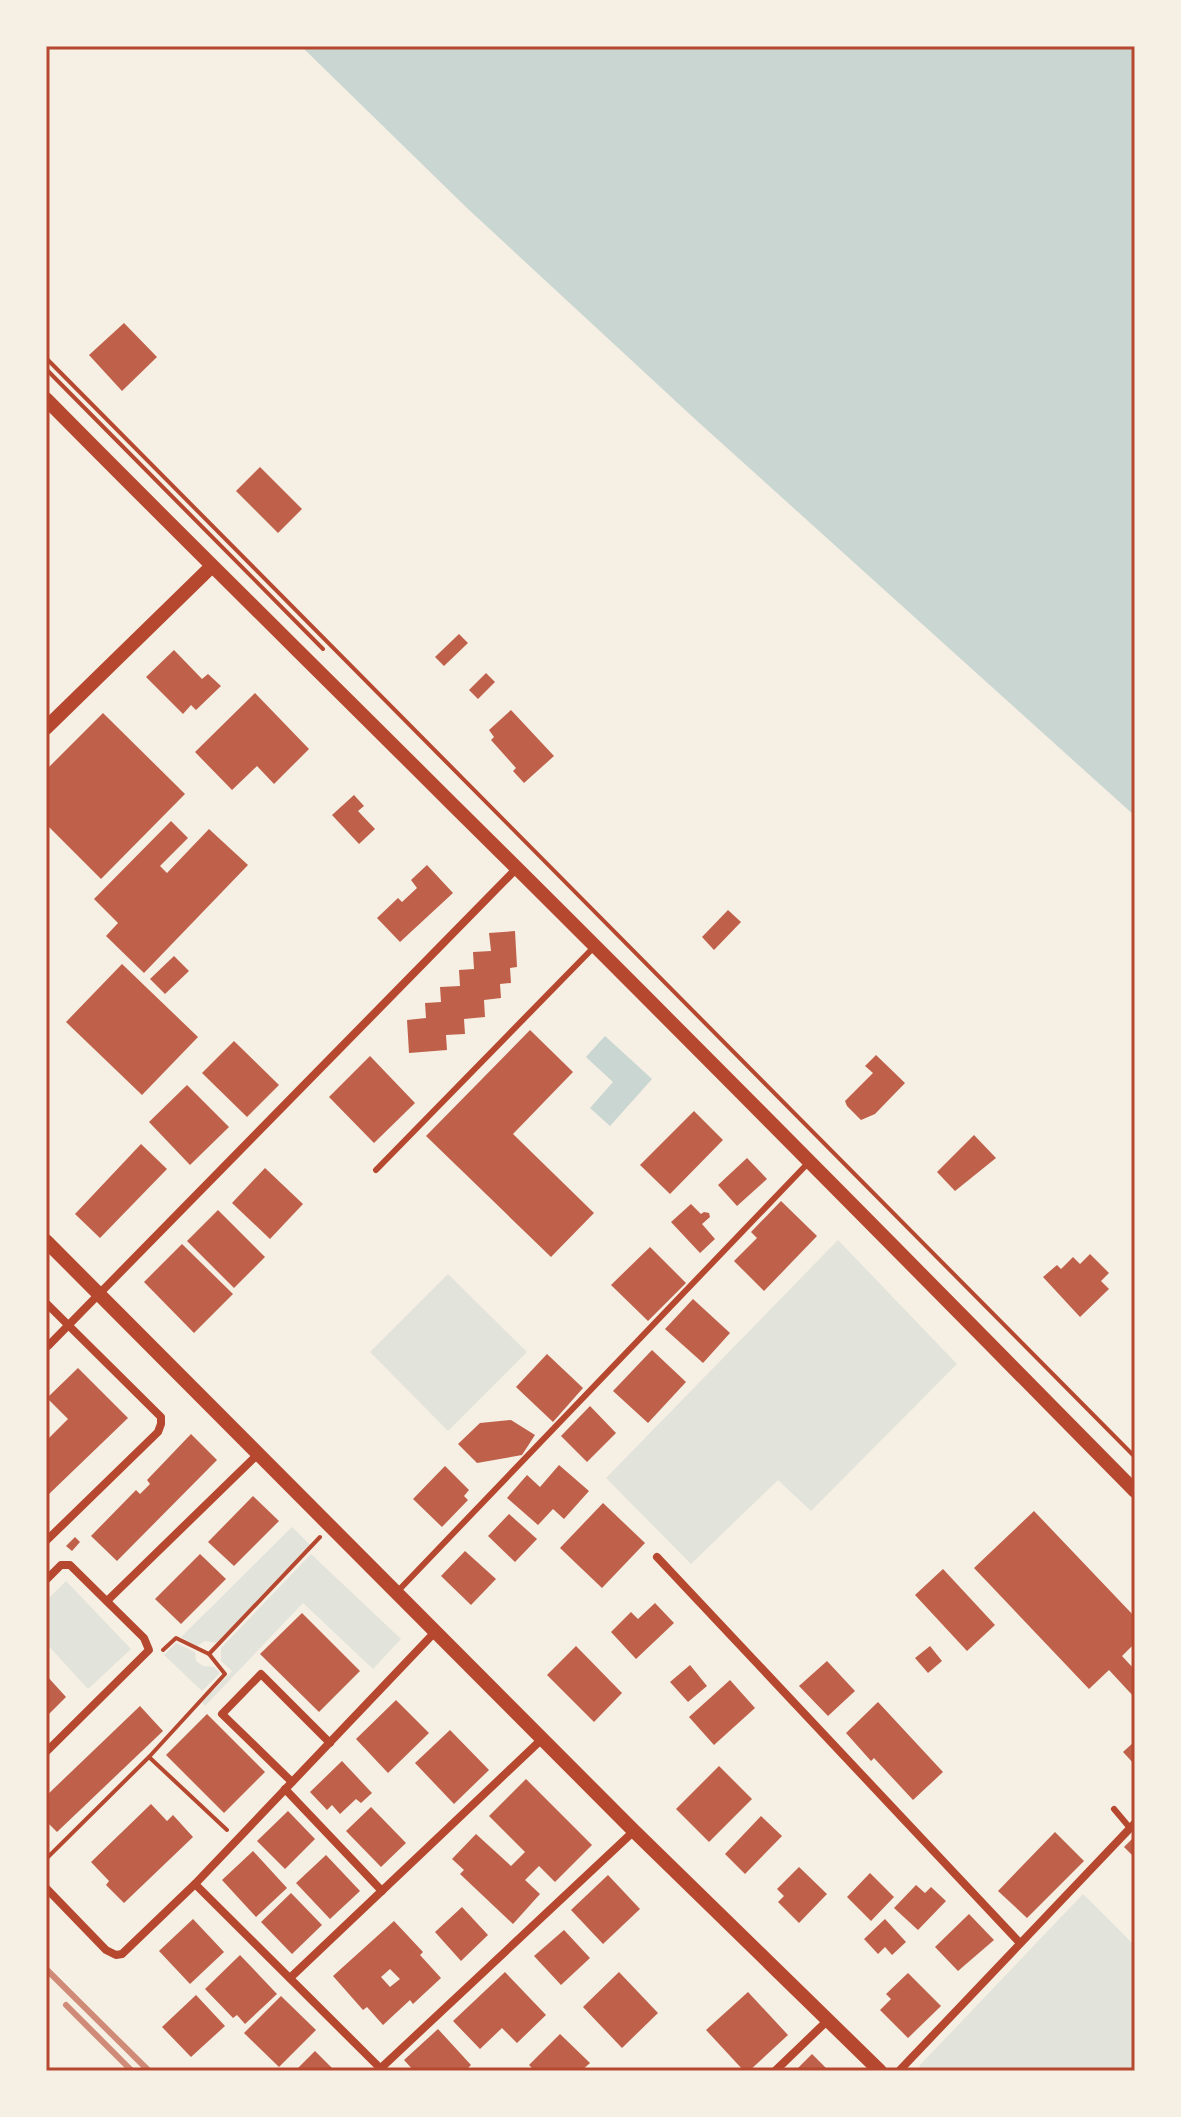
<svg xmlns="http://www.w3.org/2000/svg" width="1181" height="2117" font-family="Overpass,sans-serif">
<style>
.green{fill:#e2e4dc}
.water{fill:#c9d6d2}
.building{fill:#bf614a;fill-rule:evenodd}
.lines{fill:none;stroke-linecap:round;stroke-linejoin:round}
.path{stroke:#b5482f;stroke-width:4}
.service{stroke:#b5482f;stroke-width:6}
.minor{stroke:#b5482f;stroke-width:8}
.tertiary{stroke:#b5482f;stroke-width:14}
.rail{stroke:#cf8b77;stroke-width:6}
.neatline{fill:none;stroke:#b5482f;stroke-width:3}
</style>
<rect width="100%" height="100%" fill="#f6efe4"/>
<!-- green -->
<g class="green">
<path d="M838,1240L957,1364L811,1511L778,1480L691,1564L606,1478Z"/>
<path d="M448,1274L527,1352L448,1431L370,1352Z"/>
<path d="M292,1527L312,1547L216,1643L205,1641L197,1646L181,1637Z"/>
<path d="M311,1554L401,1639L373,1669L303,1603L205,1706L202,1702L232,1671L221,1661V1648Z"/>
<path d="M66,1581L131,1649L88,1689L46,1643V1601Z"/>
<path d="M176,1643L195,1652L196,1661L203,1666L214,1667L220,1673L202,1691L164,1655Z"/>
<path d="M1083,1894L1135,1946V2071H924L919,2066Z"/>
</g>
<!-- water -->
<g class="water">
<path d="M301,46H1135V816L696,420L468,209Z"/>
<path d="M605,1036L652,1079L610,1126L590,1108L613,1082L586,1057Z"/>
</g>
<!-- building -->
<g class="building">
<path d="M124,323L157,357L122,391L89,355Z"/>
<path d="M260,467L302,509L278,533L236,491Z"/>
<path d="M459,634L468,643L444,666L435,657Z"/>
<path d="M174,650L202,679L208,674L221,686L196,710L191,705L183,714L146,677Z"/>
<path d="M486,673L495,682L478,699L469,690Z"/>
<path d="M255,693L309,749L274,784L257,766L232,790L195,752Z"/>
<path d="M511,710L554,756L524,783L513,771L516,768L491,740L494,737L489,730Z"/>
<path d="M103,713L185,794L101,879L46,824V770Z"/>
<path d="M354,795L364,806L358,811L375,829L359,844L332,815Z"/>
<path d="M171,821L188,838L160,866L167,873L209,829L248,865L144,973L106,936L118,923L94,899Z"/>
<path d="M427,865L453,893L400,942L377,918L398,898L402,902L417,888L411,880Z"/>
<path d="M728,910L741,922L714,950L702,937Z"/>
<path d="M515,931L517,967L510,968L511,983L500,984L501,998L484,1000L485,1017L464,1019L465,1034L446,1035L447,1050L409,1053L407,1020L426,1018L425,1003L441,1002L440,987L460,986L459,970L474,969L473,952L491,951L489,933Z"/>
<path d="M174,956L189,971L165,994L150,979Z"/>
<path d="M122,964L198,1037L142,1095L66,1022Z"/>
<path d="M530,1030L573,1072L513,1134L594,1213L551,1257L426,1136Z"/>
<path d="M234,1041L279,1085L247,1117L202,1073Z"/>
<path d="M876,1055L905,1083L875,1114L861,1120L847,1106L845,1101L873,1073L865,1066Z"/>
<path d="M370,1056L415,1103L374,1143L329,1097Z"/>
<path d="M187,1085L229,1127L190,1165L149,1122Z"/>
<path d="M694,1111L723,1140L670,1194L640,1165Z"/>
<path d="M974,1135L996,1158L955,1191L937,1172Z"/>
<path d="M141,1144L167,1169L100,1238L75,1214Z"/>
<path d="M747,1158L767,1179L737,1206L718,1185Z"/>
<path d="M265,1168L303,1204L270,1239L232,1203Z"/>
<path d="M781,1201L817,1236L764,1291L734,1261L757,1238L751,1232Z"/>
<path d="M691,1204L701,1214L704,1212L709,1213L710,1217L702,1224L715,1239L700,1253L671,1222Z"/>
<path d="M218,1210L265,1257L234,1288L187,1241Z"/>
<path d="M182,1244L233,1294L194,1333L144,1282Z"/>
<path d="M650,1247L686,1283L648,1321L611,1285Z"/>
<path d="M1090,1254L1109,1273L1101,1281L1109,1289L1080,1317L1043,1277L1057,1265L1061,1269L1073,1257L1080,1264Z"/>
<path d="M693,1299L730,1333L703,1363L665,1329Z"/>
<path d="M652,1350L686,1382L648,1423L613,1391Z"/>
<path d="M547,1354L583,1388L553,1422L516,1387Z"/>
<path d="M78,1368L128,1418L49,1494L46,1491V1441L68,1419L47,1398Z"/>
<path d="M590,1406L616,1433L587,1462L561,1436Z"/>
<path d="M511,1420L535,1435L522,1455L477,1463L458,1444L480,1423Z"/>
<path d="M191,1434L217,1460L117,1561L91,1536L136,1490L140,1494L150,1484L147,1480Z"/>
<path d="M559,1465L589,1491L564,1519L553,1509L538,1525L507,1498L527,1475L540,1487Z"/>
<path d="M445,1466L469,1490L464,1496L468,1500L442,1527L413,1499Z"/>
<path d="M253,1496L279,1521L234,1566L208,1542Z"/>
<path d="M603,1503L645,1543L602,1588L560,1548Z"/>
<path d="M1034,1511L1135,1617V1643L1122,1656L1135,1670V1698L1109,1670L1089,1689L974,1568Z"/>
<path d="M509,1514L537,1539L515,1562L488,1536Z"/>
<path d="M75,1537L80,1542L72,1551L66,1546Z"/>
<path d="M465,1551L496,1579L471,1605L441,1576Z"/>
<path d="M200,1554L226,1579L181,1624L155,1599Z"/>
<path d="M943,1569L995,1625L967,1651L915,1595Z"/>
<path d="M655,1603L674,1623L636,1659L611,1632L631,1612L638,1619Z"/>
<path d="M302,1613L360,1671L319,1712L260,1654Z"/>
<path d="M576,1646L622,1693L594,1722L547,1675Z"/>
<path d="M930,1646L942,1661L928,1673L915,1658Z"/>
<path d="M827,1661L855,1691L828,1716L799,1686Z"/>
<path d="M690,1665L707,1686L688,1702L670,1682Z"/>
<path d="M46,1675L66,1697L46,1717Z"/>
<path d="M730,1680L755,1708L714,1745L689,1717Z"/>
<path d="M396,1700L429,1733L388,1773L356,1739Z"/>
<path d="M878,1702L943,1772L913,1800L874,1758L871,1761L846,1733Z"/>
<path d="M140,1706L163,1731L57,1832L46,1821V1796Z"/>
<path d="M207,1714L265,1772L224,1813L166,1755Z"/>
<path d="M450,1730L489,1770L454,1804L415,1763Z"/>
<path d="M1135,1741V1765L1123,1752Z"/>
<path d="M342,1761L372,1793L361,1803L356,1799L340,1814L332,1805L327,1810L310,1792Z"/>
<path d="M719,1766L752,1799L709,1842L676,1809Z"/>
<path d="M526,1779L592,1845L555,1882L539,1866L525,1880L540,1894L513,1924L460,1874L464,1870L452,1859L476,1834L511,1866L525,1852L489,1816Z"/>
<path d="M151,1804L167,1821L173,1815L193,1837L124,1903L106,1885L109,1881L91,1862Z"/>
<path d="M371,1807L406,1843L381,1867L346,1831Z"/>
<path d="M288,1811L315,1839L285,1869L257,1841Z"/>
<path d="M761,1816L782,1836L745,1874L725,1854Z"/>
<path d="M1055,1832L1084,1861L1027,1918L998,1891Z"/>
<path d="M1135,1836V1858L1124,1847Z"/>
<path d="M253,1851L287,1888L256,1917L222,1880Z"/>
<path d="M326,1855L360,1891L330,1919L296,1883Z"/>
<path d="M799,1867L827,1894L799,1923L778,1902L784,1896L777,1889Z"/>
<path d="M870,1873L894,1897L871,1921L847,1897Z"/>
<path d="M608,1875L640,1909L603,1944L571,1910Z"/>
<path d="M916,1885L925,1893L931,1887L946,1901L918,1930L894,1908Z"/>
<path d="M291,1893L322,1925L292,1954L261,1922Z"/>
<path d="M462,1907L488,1935L461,1961L435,1932Z"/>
<path d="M969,1914L994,1940L958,1971L935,1947Z"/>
<path d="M193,1919L224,1952L190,1984L159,1951Z"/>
<path d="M885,1919L906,1942L892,1955L885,1947L878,1954L864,1939Z"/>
<path d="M394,1921L423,1952L420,1955L441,1978L413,2004L410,2000L383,2025L367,2007L363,2010L333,1976ZM390,1969L400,1979L390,1987L381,1977Z"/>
<path d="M564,1930L590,1958L561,1985L534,1956Z"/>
<path d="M240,1955L277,1994L245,2024L237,2015L233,2018L205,1989Z"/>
<path d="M505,1972L546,2015L517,2043L502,2028L480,2049L453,2021Z"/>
<path d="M619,1972L658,2013L622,2048L583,2007Z"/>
<path d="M908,1973L941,2006L908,2038L880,2010L891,1999L886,1994Z"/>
<path d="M748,1992L788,2035L749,2071H744L706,2030Z"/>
<path d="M196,1995L225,2026L191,2057L162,2027Z"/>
<path d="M281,1996L316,2030L279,2067L244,2033Z"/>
<path d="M438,2029L471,2065L465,2071H414L404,2060Z"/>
<path d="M560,2034L590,2063L581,2071H535L529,2065Z"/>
<path d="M315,2051L335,2071H295Z"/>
<path d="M812,2054L829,2071H795Z"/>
</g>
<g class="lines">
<!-- path -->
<g class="path">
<path d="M46,358L1135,1457"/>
<path d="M46,369L323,649"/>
<path d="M209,1654L320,1537"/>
<path d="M149,1757L227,1830"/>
<path d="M46,1859L149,1757L225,1674L209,1654L176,1638L163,1650"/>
</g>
<!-- service -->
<g class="service">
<path d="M376,1170L595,946"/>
<path d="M397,1592L810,1161"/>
<path d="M1114,1809L1130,1828"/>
</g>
<!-- minor -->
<g class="minor">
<path d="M46,1303L161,1417V1424L158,1432L46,1541"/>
<path d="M48,1346L517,868"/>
<path d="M657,1557L1020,1943"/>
<path d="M46,1580L61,1565H70L144,1638L149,1650L46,1752"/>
<path d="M107,1601L258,1454"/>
<path d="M292,1782L222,1714L261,1674L330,1743"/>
<path d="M285,1789L382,1891"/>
<path d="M195,1884L382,2070"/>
<path d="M46,1888L106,1950L116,1955L122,1954L195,1884L435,1632"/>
<path d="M290,1978L542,1739"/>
<path d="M381,2068L634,1831"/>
<path d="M775,2071L827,2021"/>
<path d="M899,2071L1135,1823"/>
</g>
<!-- tertiary -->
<g class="tertiary">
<path d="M46,399C180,535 317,669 452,804C682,1031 908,1261 1135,1491"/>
<path d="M46,728L211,567"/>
<path d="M46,1241L634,1831L880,2071"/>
</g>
<!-- rail -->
<g class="rail">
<path d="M46,1969L149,2071"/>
<path d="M66,2005L132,2071"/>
</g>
</g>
<!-- border -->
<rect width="1181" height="2117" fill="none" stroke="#f6efe4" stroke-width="96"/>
<rect x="48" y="48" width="1085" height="2021" class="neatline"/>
</svg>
